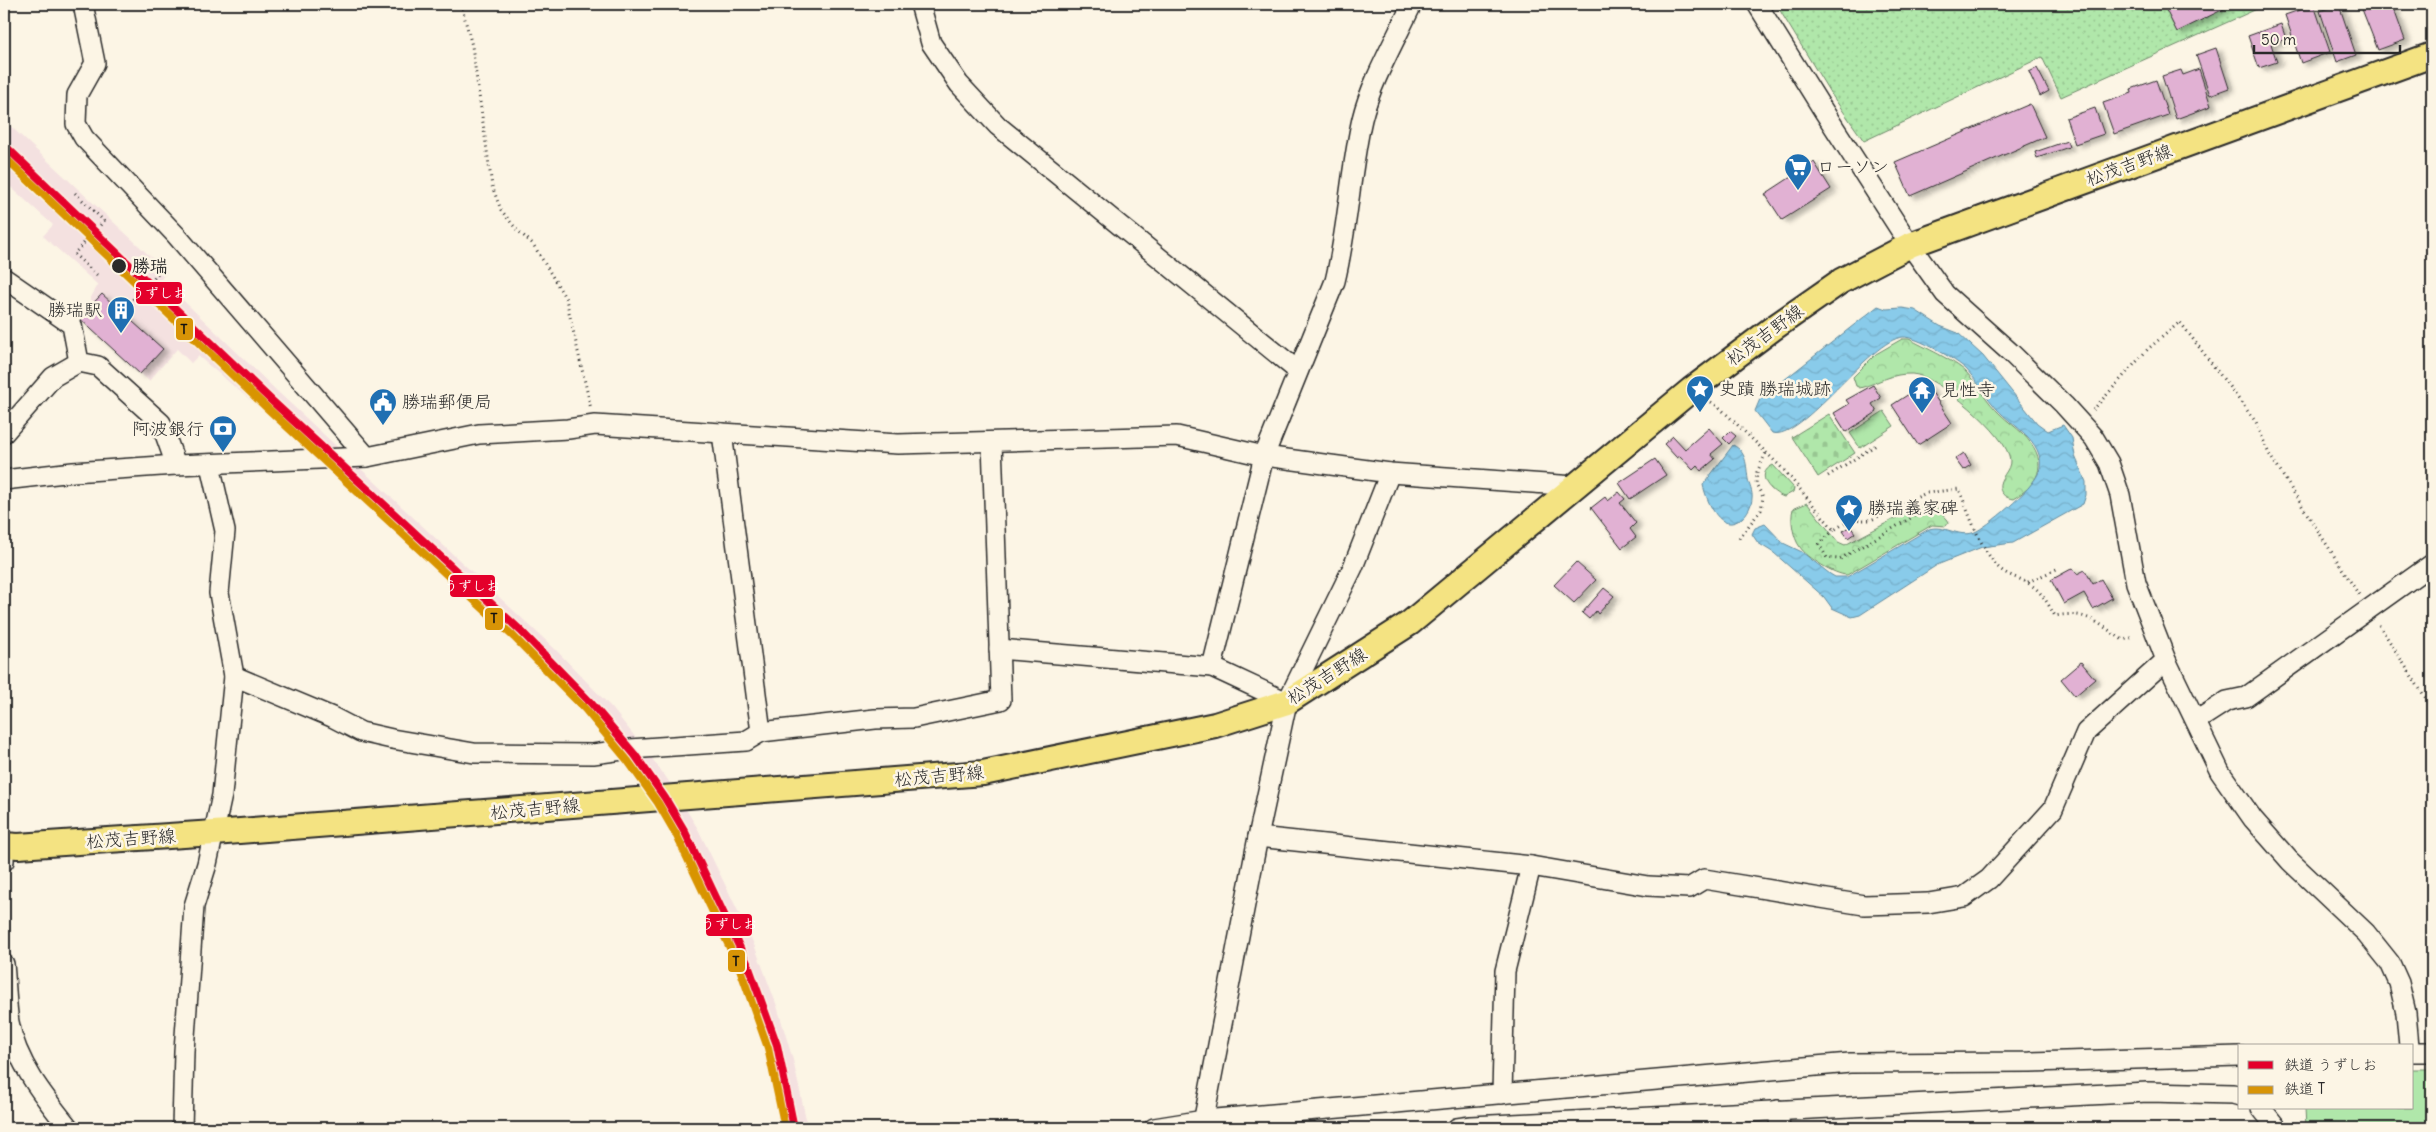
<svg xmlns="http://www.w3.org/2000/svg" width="2436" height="1132" font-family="Delius,'Klee One',sans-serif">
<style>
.built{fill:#f4e1e0}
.forest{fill:url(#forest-crowns);stroke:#6e896a}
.cemetery{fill:url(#cemetery-stones);stroke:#6e896a}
.park{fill:url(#park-dots);stroke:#6e896a}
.garden{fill:#b0e7aa;stroke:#6e896a}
.water{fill:url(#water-waves);stroke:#638b9e}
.building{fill:#e1b1d3;stroke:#2b2b2b;filter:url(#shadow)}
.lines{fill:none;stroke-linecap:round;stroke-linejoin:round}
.minor-casing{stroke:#2b2b2b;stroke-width:22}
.major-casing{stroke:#2b2b2b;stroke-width:28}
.path{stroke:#2b2b2b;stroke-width:3;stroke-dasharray:1 4;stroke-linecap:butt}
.minor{stroke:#fcf5e5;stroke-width:19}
.major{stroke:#f4e382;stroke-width:24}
.rail-1-casing{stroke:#fcf5e5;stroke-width:11}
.rail-2-casing{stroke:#fcf5e5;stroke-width:11}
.rail-1{stroke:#e4002b;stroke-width:8}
.rail-2{stroke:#d89406;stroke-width:8}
.stop-dot{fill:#2b2b2b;stroke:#fcf5e5;stroke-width:2}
.labels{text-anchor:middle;stroke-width:5;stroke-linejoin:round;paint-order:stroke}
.street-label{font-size:18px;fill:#2b2b2b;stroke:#fcf5e5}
.poi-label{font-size:18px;fill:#2b2b2b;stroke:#fcf5e5;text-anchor:start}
.stop-label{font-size:18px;font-weight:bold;fill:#2b2b2b;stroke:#fcf5e5;text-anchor:start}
.line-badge{stroke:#fcf5e5;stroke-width:2}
.badge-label{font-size:14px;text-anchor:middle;font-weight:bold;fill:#fff}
.pale-badge-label{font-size:14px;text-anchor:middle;font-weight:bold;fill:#111}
</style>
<defs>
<pattern id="forest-crowns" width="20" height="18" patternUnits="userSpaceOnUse" patternTransform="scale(1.25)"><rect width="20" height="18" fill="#b0e7aa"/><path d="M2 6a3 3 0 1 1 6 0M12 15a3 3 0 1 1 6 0" fill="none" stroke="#98c692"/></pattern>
<pattern id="cemetery-stones" width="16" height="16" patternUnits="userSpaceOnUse" patternTransform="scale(1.25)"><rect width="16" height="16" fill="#b0e7aa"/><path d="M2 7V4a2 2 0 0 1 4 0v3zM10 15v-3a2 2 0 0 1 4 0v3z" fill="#98c692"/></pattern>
<pattern id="park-dots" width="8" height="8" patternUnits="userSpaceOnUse" patternTransform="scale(1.25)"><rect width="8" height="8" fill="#b0e7aa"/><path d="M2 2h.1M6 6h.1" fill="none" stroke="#98c692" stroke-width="1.8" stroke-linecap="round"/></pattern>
<pattern id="water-waves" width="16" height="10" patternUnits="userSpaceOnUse" patternTransform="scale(1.25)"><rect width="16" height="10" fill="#89cbea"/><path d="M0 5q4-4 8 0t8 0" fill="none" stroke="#76aec9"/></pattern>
<filter id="shadow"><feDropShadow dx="5.5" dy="3" stdDeviation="2.5" flood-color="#0004"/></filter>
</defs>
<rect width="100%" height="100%" fill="#fcf5e5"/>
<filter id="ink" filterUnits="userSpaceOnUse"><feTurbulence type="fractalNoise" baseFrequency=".02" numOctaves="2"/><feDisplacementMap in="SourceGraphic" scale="10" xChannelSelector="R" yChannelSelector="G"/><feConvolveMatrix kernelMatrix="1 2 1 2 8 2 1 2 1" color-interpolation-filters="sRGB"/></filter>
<g filter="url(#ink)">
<!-- built -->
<path class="built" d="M4,120L167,272L161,279L278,392L555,649L612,708L644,748L668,780L698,829L753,942L777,1006L793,1060L808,1128H782L772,1066L757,1016L732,952L678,841L648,790L620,751L541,664L321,460L198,356L191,363L177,349L149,381L79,318L94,303L90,299L98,285L43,236L53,225L4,181Z"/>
<!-- forest -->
<g class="forest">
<path d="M1902,339H1909C1924,347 1955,361 1966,372C1978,385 1987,402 2000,414C2007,421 2016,427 2023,434C2048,459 2043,482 2013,499C2007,498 2001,495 2000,488C1998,478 2011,471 2010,460C2008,435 1937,375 1912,374C1892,373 1878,383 1860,388L1856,386L1853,377L1876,354Z"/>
<path d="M1773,465L1794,488L1793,492L1784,497C1772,493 1753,475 1773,465Z"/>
<path d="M1926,502L1932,503L1947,519L1949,522L1946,526L1932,525L1847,575C1835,575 1806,557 1800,547C1793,538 1790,519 1793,509L1807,503L1838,542L1845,545Z"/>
</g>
<!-- cemetery -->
<path class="cemetery" d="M1829,414L1855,453L1818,477L1792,437Z"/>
<!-- park -->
<path class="park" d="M1776,4H2268L2061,97L2042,57L1864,141L1829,91Z"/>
<!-- garden -->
<g class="garden">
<path d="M1884,411L1894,426L1860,448L1850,433Z"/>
<path d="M2412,1069H2432V1128H2306L2305,1108H2412Z"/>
</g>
<!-- water -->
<g class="water">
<path d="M1878,306L1886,309L1902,308L1915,310L1940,326L1958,333L1983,356L2037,423L2048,431L2063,425L2072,438L2075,456L2086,482V495L2083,504L2013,543L1982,547L1937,565L1860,615L1852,617L1832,608L1824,597L1774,553L1758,543L1752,534L1755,528L1765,524L1783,543L1802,552L1830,574L1835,577H1847L1929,529C1945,524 1961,540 1977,531C1993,522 2038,485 2040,468C2044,441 2012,426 1997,409C1986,397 1978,382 1967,370C1957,360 1916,336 1903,337C1870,339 1802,442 1772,433L1755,411L1760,399Z"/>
<path d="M1733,445C1747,452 1746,465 1748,479C1749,485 1753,492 1752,498C1752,505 1747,514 1742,518C1721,536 1707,502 1703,485Z"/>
</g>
<!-- building -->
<g class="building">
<path d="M2163,4H2224L2226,8L2177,32Z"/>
<path d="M2360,4H2392L2405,40L2378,50Z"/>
<path d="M2314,5L2330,52L2301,63L2285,15Z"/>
<path d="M2339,5L2356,55L2337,62L2320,11Z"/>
<path d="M2281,24L2286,39L2271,44L2277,62L2259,68L2248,36Z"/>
<path d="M2216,48L2229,88L2210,95L2196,55Z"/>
<path d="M2037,68L2049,91L2040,96L2029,72Z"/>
<path d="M2199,69L2211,106L2176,119L2162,76L2181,70L2183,75Z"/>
<path d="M2156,80L2168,115L2114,134L2103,103L2132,93L2131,89Z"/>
<path d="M2030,104L2045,137L1910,196L1895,162Z"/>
<path d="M2095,108L2104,134L2075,144L2066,118Z"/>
<path d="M2067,141L2069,147L2037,158L2035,152Z"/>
<path d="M1814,162L1831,189L1782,220L1765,194Z"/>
<path d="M102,294L163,349L140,374L79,318Z"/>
<path d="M1926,383L1952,423L1918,445L1892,405Z"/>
<path d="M1873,385L1881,398L1872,404L1877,412L1846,432L1834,413L1849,404L1846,400Z"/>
<path d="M1709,428L1723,444L1711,454L1715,459L1701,471L1697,466L1693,470L1680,456L1677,458L1664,444L1673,436L1685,449Z"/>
<path d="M1730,431L1736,436L1729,444L1723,438Z"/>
<path d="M1964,453L1971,465L1963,470L1955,459Z"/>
<path d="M1655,459L1666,475L1630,499L1619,483Z"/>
<path d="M1619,492L1625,499L1620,503L1636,523L1630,529L1636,537L1622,548L1591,508L1605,497L1608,501Z"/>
<path d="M1850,526L1855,533L1848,538L1843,531Z"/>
<path d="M1576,562L1596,580L1574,603L1554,585Z"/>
<path d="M2073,568L2077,574L2085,570L2093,584L2101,579L2112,598L2093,609L2084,593L2064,604L2051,580Z"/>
<path d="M1604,588L1614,596L1598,614L1596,611L1589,619L1582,613Z"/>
<path d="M2081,662L2095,679L2075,696L2061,679Z"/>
</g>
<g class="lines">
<!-- minor casing -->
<g class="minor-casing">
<g id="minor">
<path d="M83,4L95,63L77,95L76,124L84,138L176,235L367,457"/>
<path d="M920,4L931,43L959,84L998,126L1298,371"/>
<path d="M1757,4L1823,110L1910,245L1945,294L2011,353L2064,405L2094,438L2109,463L2120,495L2136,583L2166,660L2220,772L2253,819L2290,861L2366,933L2390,963L2399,983L2406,1013L2409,1046"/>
<path d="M4,278L72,325L79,362L98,366L161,423L176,465"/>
<path d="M4,433L53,377L79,362"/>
<path d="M722,433L761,732"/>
<path d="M4,480L73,472L176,465L367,457L479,434L568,429L595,425L898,444L1177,436L1264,456L1390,473L1575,486"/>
<path d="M999,649L1212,667L1287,702"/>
<path d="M1212,667L1264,456L1335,281C1348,228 1350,172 1362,119C1371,82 1396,39 1412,4"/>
<path d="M234,676L332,717L361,732L392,739L474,753L593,754L630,749L746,741L761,732L875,719L914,718L1001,700L992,442"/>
<path d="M2196,721L2227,701L2246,697L2432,564"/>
<path d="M1258,837L1531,866L1648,886L1689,888L1704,879L1864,905L1928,903L1964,897L1989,879L2053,809L2086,732L2166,660"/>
<path d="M4,861V845"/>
<path d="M4,964C6,983 6,1003 9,1022C16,1062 44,1097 69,1128"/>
<path d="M2412,1052H2432"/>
<path d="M1502,1094L1505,971L1531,866"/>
<path d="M2261,1108L2277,1128"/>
<path d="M1778,1110L1780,1128"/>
<path d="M182,1128L184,1051L194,906L207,864L222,795L234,676L219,593L225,531L210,465"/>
<path d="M1154,1128L1204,1120L1850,1063L2030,1062L2240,1056"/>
<path d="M1202,1128L1258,837L1287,702L1353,567L1390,473"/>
<path d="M1457,1128L1471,1126L2148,1092L2233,1094L2240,1096"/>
</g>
</g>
<!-- major casing -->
<g class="major-casing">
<path id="major" d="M4,845L18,846L214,833L983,773L1215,725L1287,702L1410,623L1691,390L1772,329L1841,281L1910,245L2432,55"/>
</g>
<!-- path -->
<g class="path">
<path d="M461,4L472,46L492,186L501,210L517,230L533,244L566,299L591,409"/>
<path d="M75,193L104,221L74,254L97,275"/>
<path d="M129,303L159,273L147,262"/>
<path d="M1711,402L1719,407L1783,469L1834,530L1850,520H1871L1926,493L1959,489C1969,514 1979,545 1997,566C2007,577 2020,577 2031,585C2042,592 2048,604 2055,616C2087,610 2097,623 2123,640L2131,638"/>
<path d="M2093,410L2148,349L2180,322L2256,422L2269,454L2359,595"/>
<path d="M1828,476L1876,445"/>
<path d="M1834,530L1819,544L1827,558L1840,559L1933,505"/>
<path d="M1739,538L1761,510L1763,497L1756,484L1757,472L1766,453"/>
<path d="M2028,582L2059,568"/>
<path d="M2379,625L2432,708"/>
</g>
<!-- minor -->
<use href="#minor" class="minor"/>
<!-- major -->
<use href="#major" class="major"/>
<!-- rail-1 casing -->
<g class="rail-1-casing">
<path id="rail-1" d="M4,145L271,400L521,631L591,703L635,755L665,798L684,830L748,965L777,1045L794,1128"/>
</g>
<!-- rail-2 casing -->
<g class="rail-2-casing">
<path id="rail-2" d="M4,157L265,406L514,637L585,709L628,761L658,803L676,834L740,969L768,1048L785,1128"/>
</g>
<!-- rail-1 -->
<use href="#rail-1" class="rail-1"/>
<!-- rail-2 -->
<use href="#rail-2" class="rail-2"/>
</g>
</g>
<!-- icons -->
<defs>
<g id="supermarket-pin" transform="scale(1.4375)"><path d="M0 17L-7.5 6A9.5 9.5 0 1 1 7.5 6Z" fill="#1f6fb2" stroke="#fcf5e5"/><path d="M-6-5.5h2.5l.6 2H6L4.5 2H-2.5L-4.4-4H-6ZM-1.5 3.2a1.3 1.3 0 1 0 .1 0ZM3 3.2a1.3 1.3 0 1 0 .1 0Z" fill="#fff"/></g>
<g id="building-pin" transform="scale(1.4375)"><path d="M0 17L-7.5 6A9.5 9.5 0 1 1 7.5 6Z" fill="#1f6fb2" stroke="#fcf5e5"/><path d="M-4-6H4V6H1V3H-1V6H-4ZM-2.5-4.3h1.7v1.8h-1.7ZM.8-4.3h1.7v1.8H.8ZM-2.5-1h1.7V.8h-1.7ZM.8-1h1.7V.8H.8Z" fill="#fff"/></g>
<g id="sight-pin" transform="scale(1.4375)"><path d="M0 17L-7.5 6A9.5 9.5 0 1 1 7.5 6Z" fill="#1f6fb2" stroke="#fcf5e5"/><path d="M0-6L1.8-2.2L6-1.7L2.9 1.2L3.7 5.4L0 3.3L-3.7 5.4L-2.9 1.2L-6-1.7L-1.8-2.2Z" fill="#fff"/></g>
<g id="temple-pin" transform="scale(1.4375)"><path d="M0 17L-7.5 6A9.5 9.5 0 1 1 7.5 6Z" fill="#1f6fb2" stroke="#fcf5e5"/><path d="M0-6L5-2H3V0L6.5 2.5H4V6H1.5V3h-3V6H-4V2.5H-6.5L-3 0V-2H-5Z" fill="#fff"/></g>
<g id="civic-pin" transform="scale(1.4375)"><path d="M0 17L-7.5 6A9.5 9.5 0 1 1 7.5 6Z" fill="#1f6fb2" stroke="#fcf5e5"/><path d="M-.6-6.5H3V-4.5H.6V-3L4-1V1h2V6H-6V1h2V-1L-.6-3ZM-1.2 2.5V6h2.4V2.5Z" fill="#fff"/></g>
<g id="bank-pin" transform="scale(1.4375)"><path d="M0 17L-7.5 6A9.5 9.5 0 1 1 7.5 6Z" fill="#1f6fb2" stroke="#fcf5e5"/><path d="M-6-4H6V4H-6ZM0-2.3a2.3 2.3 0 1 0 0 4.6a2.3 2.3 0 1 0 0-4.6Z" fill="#fff"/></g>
</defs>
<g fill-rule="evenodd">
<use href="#supermarket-pin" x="1798" y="167"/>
<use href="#building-pin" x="121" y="310"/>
<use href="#sight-pin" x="1700" y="389"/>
<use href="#temple-pin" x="1922" y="390"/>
<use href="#civic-pin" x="383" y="402"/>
<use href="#bank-pin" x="223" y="429"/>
<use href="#sight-pin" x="1849" y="508"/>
</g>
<!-- markers -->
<circle class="stop-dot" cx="119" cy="266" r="8"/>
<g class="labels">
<!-- street labels -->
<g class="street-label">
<text transform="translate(2129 165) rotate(-20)" y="6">松茂吉野線</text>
<text transform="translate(1765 335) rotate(-36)" y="6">松茂吉野線</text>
<text transform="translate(1327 676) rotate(-32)" y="6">松茂吉野線</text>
<text transform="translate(939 776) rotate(-5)" y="6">松茂吉野線</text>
<text transform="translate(535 809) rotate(-5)" y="6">松茂吉野線</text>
<text transform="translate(131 839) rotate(-4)" y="6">松茂吉野線</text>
</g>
<!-- poi labels -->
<g class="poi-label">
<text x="1817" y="173">ローソン</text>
<text x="102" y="316" text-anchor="end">勝瑞駅</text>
<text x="1719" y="395">史蹟 勝瑞城跡</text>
<text x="1941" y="396">見性寺</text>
<text x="402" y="408">勝瑞郵便局</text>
<text x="204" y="435" text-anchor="end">阿波銀行</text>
<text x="1868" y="514">勝瑞義家碑</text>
</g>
<!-- stop labels -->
<g class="stop-label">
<text x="132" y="272">勝瑞</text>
</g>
</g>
<g class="line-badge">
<rect x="135" y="281" width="48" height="24" rx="5" fill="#e4002b"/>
<rect x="175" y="317" width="19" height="24" rx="5" fill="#d89406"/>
<rect x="449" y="574" width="47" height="24" rx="5" fill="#e4002b"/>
<rect x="484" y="607" width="20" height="24" rx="5" fill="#d89406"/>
<rect x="705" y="913" width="48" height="24" rx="5" fill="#e4002b"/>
<rect x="727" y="949" width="19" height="24" rx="5" fill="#d89406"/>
</g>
<g class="badge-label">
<text x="159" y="298">うずしお</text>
<text x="472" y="591">うずしお</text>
<text x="729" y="929">うずしお</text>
</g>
<g class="pale-badge-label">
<text x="184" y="334">T</text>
<text x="494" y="623">T</text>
<text x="736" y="966">T</text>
</g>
<!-- margin -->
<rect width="2436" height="1132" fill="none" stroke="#fcf5e5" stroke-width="20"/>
<rect x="10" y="10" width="2416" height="1112" fill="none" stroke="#2b2b2b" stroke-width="2" filter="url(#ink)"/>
<!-- legend -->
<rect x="2238" y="1044" width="175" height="65" fill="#fcf5e5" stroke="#a8a49b"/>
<rect x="2248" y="1061" width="25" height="8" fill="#e4002b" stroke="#a8a49b"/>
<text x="2284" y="1070" font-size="15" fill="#2b2b2b">鉄道 うずしお</text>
<rect x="2248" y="1086" width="25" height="8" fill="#d89406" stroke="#a8a49b"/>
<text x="2284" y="1094" font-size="15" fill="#2b2b2b">鉄道 T</text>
<!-- scale -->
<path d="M2254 45v8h146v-8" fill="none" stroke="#2b2b2b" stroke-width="2.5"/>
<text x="2261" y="45" font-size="15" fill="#2b2b2b" stroke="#fcf5e5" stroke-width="4" paint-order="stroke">50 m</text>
</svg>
